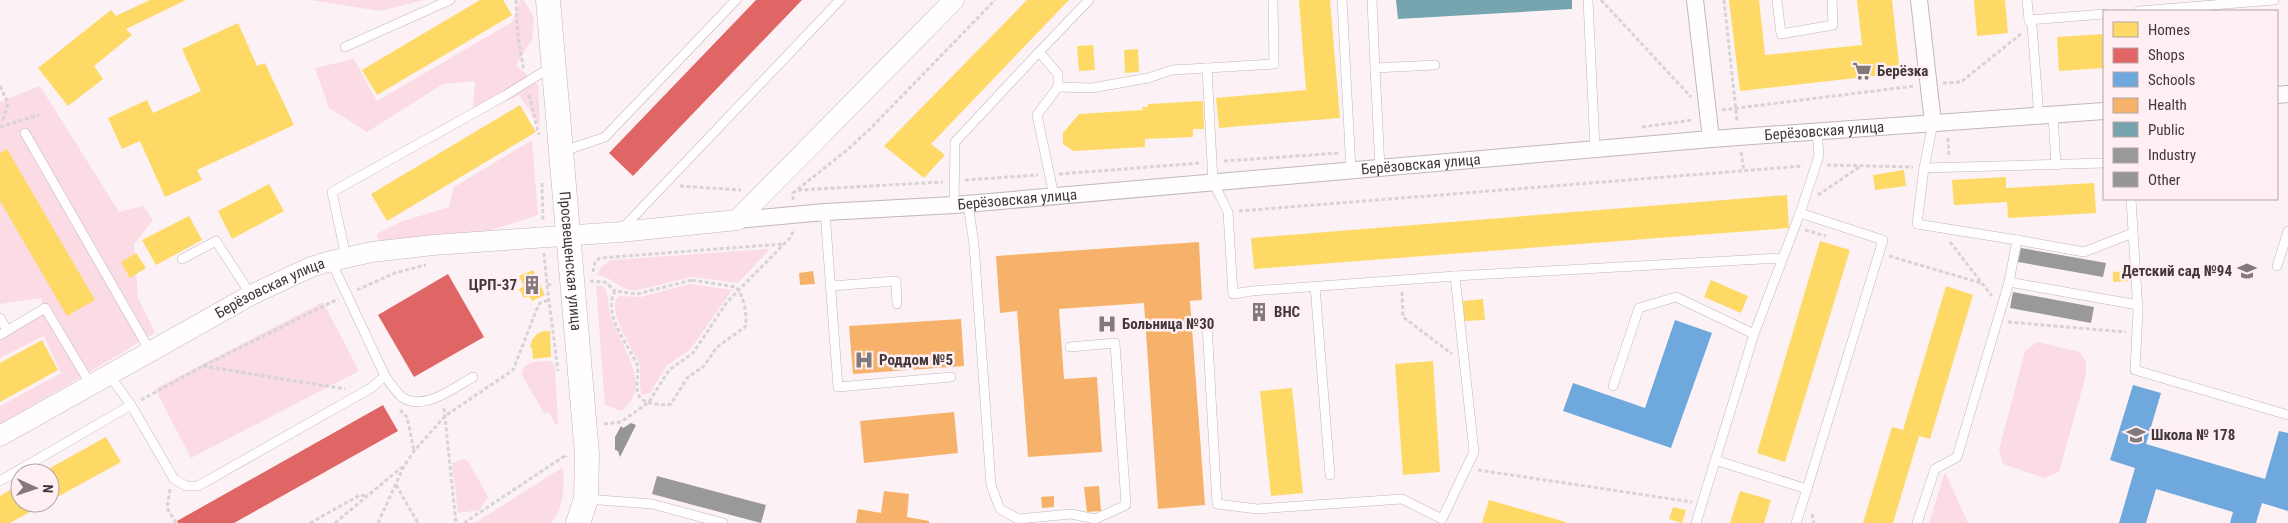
<svg xmlns="http://www.w3.org/2000/svg" width="2288" height="523" font-family="'Roboto Condensed',sans-serif">
<style>
.green{fill:#fbdbe4}
.homes{fill:#ffd966}
.shops{fill:#e06666}
.schools{fill:#6fa8dc}
.health{fill:#f6b26b}
.public{fill:#76a5af}
.industry{fill:#999}
.building{fill:#979696}
.lines{fill:none;stroke-linecap:round;stroke-linejoin:round}
.service-casing{stroke:#bfb7b9;stroke-width:10}
.minor-casing{stroke:#bfb7b9;stroke-width:18}
.tertiary-casing{stroke:#bfb7b9;stroke-width:21}
.secondary-casing{stroke:#bfb7b9;stroke-width:25}
.path{stroke:#d7d4d5;stroke-width:3;stroke-dasharray:4 2.5;stroke-linecap:butt}
.service{stroke:#fffdfe;stroke-width:9}
.minor{stroke:#fffdfe;stroke-width:16}
.tertiary{stroke:#fffdfe;stroke-width:20}
.secondary{stroke:#fffdfe;stroke-width:24}
.labels{text-anchor:middle;stroke-width:5;stroke-linejoin:round;paint-order:stroke}
.poi-label{font-size:15px;font-weight:bold;fill:#40383a;stroke:#ffeff3;text-anchor:start}
.street-label{font-size:15px;fill:#40383a;stroke:#ffeff3}
</style>
<rect width="100%" height="100%" fill="#fcf2f5"/>
<!-- green -->
<g class="green">
<path d="M311,0H424L380,11Z"/>
<path d="M520,0H524L534,18L532,40L516,65L538,85L540,126L519,95L472,118L475,81L443,84L367,132L329,108L315,68L354,59L377,101L512,22Z"/>
<path d="M40,86L119,212L143,206L153,220L134,244L138,298L155,333L0,425V406L61,373L44,336L0,358V325L41,317L42,298L0,304V102Z"/>
<path d="M532,140L538,215L482,233L380,246L377,234L400,222L449,207L454,187Z"/>
<path d="M767,249L769,250L738,283L692,277L633,291C620,289 612,277 597,275L601,267L611,260Z"/>
<path d="M690,284L732,290L690,350L667,365L650,393L643,395C637,388 643,371 638,361C631,345 610,317 616,299L619,296L641,297Z"/>
<path d="M596,285L604,287C610,296 607,307 611,317C618,339 646,377 632,399C630,403 625,407 622,411L605,405Z"/>
<path d="M323,302L359,371L191,458L155,389Z"/>
<path d="M2037,342L2080,352L2086,362V375L2059,472L2044,478L2003,464L1999,450L2025,351Z"/>
<path d="M552,361L555,368L558,425L555,424L549,413H544L522,375C523,359 540,362 552,361Z"/>
<path d="M464,459L468,461L488,497L480,510L458,513L452,463Z"/>
<path d="M563,467C564,487 565,506 551,523H475Z"/>
<path d="M1945,472L1968,523H1929Z"/>
</g>
<!-- homes -->
<g class="homes">
<path d="M150,0H186L126,29L132,35L94,66L103,79L68,106L38,68L111,10L116,16Z"/>
<path d="M480,0H503L512,15L377,95L362,70Z"/>
<path d="M1027,0H1069L931,144L945,155L924,178L884,146Z"/>
<path d="M1299,0H1330L1340,118L1219,128L1216,98L1306,90Z"/>
<path d="M1729,0H1759L1765,55L1862,45L1857,0H1892L1900,73L1740,91Z"/>
<path d="M1974,0H2005L2008,33L1977,36Z"/>
<path d="M238,23L257,66L265,63L294,125L197,170L202,180L165,197L140,141L122,149L108,118L147,100L153,113L201,91L182,49Z"/>
<path d="M2104,34V68L2059,71L2057,37Z"/>
<path d="M1093,45L1095,70L1079,71L1077,46Z"/>
<path d="M1138,49L1139,72L1125,73L1124,50Z"/>
<path d="M1203,101L1204,129H1193V137L1145,139V147L1073,151L1063,144V133L1079,114L1143,110L1142,107H1148V104Z"/>
<path d="M520,105L536,132L387,221L371,194Z"/>
<path d="M7,149L95,300L67,316L0,201V153Z"/>
<path d="M1904,170L1906,186L1875,190L1873,175Z"/>
<path d="M2006,177V188L2094,183L2096,213L2008,218L2007,202L1954,205L1952,180Z"/>
<path d="M269,184L284,211L232,239L218,211Z"/>
<path d="M1787,195L1789,228L1254,269L1251,238Z"/>
<path d="M189,216L202,240L156,265L142,240Z"/>
<path d="M1820,241L1850,250L1785,462L1757,453Z"/>
<path d="M136,253L146,268L130,278L121,262Z"/>
<path d="M533,270L545,295L532,301L529,296L524,298L519,289L524,286L519,276Z"/>
<path d="M2128,271L2129,281L2113,282V272Z"/>
<path d="M1711,280L1748,296L1741,313L1704,297Z"/>
<path d="M1946,286L1973,295L1930,439L1919,436L1893,523H1863L1892,427L1903,430Z"/>
<path d="M1483,299L1485,320L1464,321L1463,301Z"/>
<path d="M1265,301L1267,322L1254,323L1252,302Z"/>
<path d="M544,331H550L551,357L533,359L532,348H530L532,340L537,334Z"/>
<path d="M42,340L58,370L0,402V363Z"/>
<path d="M1433,361L1440,472L1403,475L1395,364Z"/>
<path d="M1292,388L1303,493L1271,496L1260,391Z"/>
<path d="M106,437L121,462L50,501V473H41Z"/>
<path d="M20,484V503H46L10,523H0V496Z"/>
<path d="M1740,491L1771,500L1764,523H1730Z"/>
<path d="M1489,500L1566,522L1565,523H1482Z"/>
<path d="M1673,507L1686,510L1682,523L1669,519Z"/>
</g>
<!-- shops -->
<g class="shops">
<path d="M756,0H802L633,176L609,153Z"/>
<path d="M448,274L484,337L414,377L378,315Z"/>
<path d="M383,405L398,431L234,523H178L177,521Z"/>
</g>
<!-- schools -->
<g class="schools">
<path d="M1675,320L1712,333L1671,448L1563,411L1573,383L1645,408Z"/>
<path d="M2133,385L2161,393L2146,444L2265,479L2279,431L2288,433V511L2262,503L2256,523H2230L2233,512L2156,489L2146,523H2119L2135,468L2110,460Z"/>
</g>
<!-- health -->
<g class="health">
<path d="M1199,242L1202,300L1190,301L1205,505L1158,509L1144,303L1059,309L1064,379L1097,377L1102,452L1028,457L1017,311L1000,313L996,256Z"/>
<path d="M813,271L815,284L800,285L799,273Z"/>
<path d="M961,319L964,366L853,374L849,326Z"/>
<path d="M954,412L958,453L864,463L860,421Z"/>
<path d="M1099,486L1101,511L1087,512L1084,487Z"/>
<path d="M884,491L909,494L907,517L929,521V523H856L858,509L881,513Z"/>
<path d="M1054,496V507L1042,508L1041,497Z"/>
</g>
<!-- public -->
<path class="public" d="M1396,0H1572V9L1398,19Z"/>
<!-- industry -->
<g class="industry">
<path d="M2021,248L2106,263L2103,277L2018,262Z"/>
<path d="M2013,292L2094,307L2091,323L2010,308Z"/>
<path d="M657,476L766,505L761,523L652,494Z"/>
</g>
<!-- building -->
<path class="building" d="M631,423L636,425L620,457L618,451L615,450V437L621,426L623,428Z"/>
<g class="lines">
<!-- service casing -->
<g class="service-casing">
<g id="service">
<path d="M1273,0L1274,64L1207,68L1213,182L1228,212L1233,294L1252,291L1455,276L1782,258"/>
<path d="M1342,0L1351,170"/>
<path d="M1372,0L1375,68"/>
<path d="M1588,0L1595,149"/>
<path d="M1777,0L1781,34L1833,25L1832,0"/>
<path d="M2027,0L2029,20"/>
<path d="M2139,11L2274,0"/>
<path d="M345,47L450,0"/>
<path d="M1058,87L1092,88L1148,78L1172,70L1207,68"/>
<path d="M2053,115L2056,165"/>
<path d="M2039,117L2032,25L2029,20L2104,14"/>
<path d="M25,133L150,351"/>
<path d="M561,152L605,137L736,0"/>
<path d="M1380,168L1375,68L1435,65"/>
<path d="M1924,168L2104,163"/>
<path d="M1054,196L1037,115L1058,87V74L1039,52L1089,0"/>
<path d="M2131,199L2138,311L2135,370L2288,415"/>
<path d="M968,204L974,244L991,485L1000,509L1018,519L1071,514L1095,519L1126,505L1115,343L1070,347"/>
<path d="M954,205L955,142L1039,52"/>
<path d="M825,212L838,387L951,377"/>
<path d="M621,230L840,0"/>
<path d="M2017,240L2084,252L2133,233"/>
<path d="M346,257L332,192L506,95L551,67"/>
<path d="M182,259L216,241L251,295"/>
<path d="M2277,266L2288,231"/>
<path d="M2009,282L2138,305"/>
<path d="M831,286L896,281L897,304"/>
<path d="M1315,286L1330,475"/>
<path d="M0,318L7,330"/>
<path d="M1207,324L1217,504L1257,509L1402,499L1442,519L1474,452L1455,276"/>
<path d="M0,335L45,308L91,385"/>
<path d="M109,375L131,405L174,479L186,486H198L371,388L385,376L331,261"/>
<path d="M385,376C390,383 396,392 402,397C424,412 453,388 473,377"/>
<path d="M1613,386L1639,308L1676,297L1754,334"/>
<path d="M1715,460L1807,489L1883,240L1800,213"/>
<path d="M0,481L131,405"/>
<path d="M586,499L652,504L723,523"/>
<path d="M1696,523L1754,334L1800,213L1816,165L1819,155L1817,132"/>
<path d="M1796,523L1807,489"/>
<path d="M1917,523L1935,469L1957,457L2009,282L2017,240L1917,224L1924,168L1933,123"/>
</g>
</g>
<!-- minor casing -->
<g class="minor-casing">
<g id="minor">
<path d="M1695,0L1711,139"/>
<path d="M1919,0L1933,123"/>
<path d="M2277,95L2288,94"/>
<path id="s1" d="M737,220L825,212L954,205L1711,139L2104,111"/>
</g>
</g>
<!-- tertiary casing -->
<g class="tertiary-casing">
<g id="tertiary">
<path id="s2" d="M0,436L251,295L311,267L331,261L372,252L433,245L620,232L737,220L954,0"/>
</g>
</g>
<!-- secondary casing -->
<g class="secondary-casing">
<g id="secondary">
<path id="s3" d="M548,0L587,454L586,499L578,523"/>
</g>
</g>
<!-- path -->
<g class="path">
<path d="M516,0L518,38L524,71"/>
<path d="M1601,0L1691,97"/>
<path d="M1724,0L1737,121"/>
<path d="M1943,83L1961,82L2022,33"/>
<path d="M0,86L8,103L3,119L0,121"/>
<path d="M529,95L539,135"/>
<path d="M1722,110L1914,86"/>
<path d="M0,127L39,115"/>
<path d="M1642,127L1693,120"/>
<path d="M1948,138L1949,156"/>
<path d="M1741,152L1744,171"/>
<path d="M1224,161L1340,153"/>
<path d="M1827,165L1913,167"/>
<path d="M1059,174L1200,163"/>
<path d="M965,180L1038,175"/>
<path d="M542,183L543,222"/>
<path d="M680,186L741,190"/>
<path d="M798,190L943,182"/>
<path d="M1818,195L1861,166"/>
<path d="M793,200V193L847,150L870,129L995,0"/>
<path d="M1239,211L1803,166"/>
<path d="M1805,230L1826,236"/>
<path d="M1950,242L1992,296"/>
<path d="M544,253L547,285L554,284"/>
<path d="M1889,256L1981,283"/>
<path d="M593,272L595,262L600,258L783,244"/>
<path d="M692,280L736,287C744,296 748,316 745,327L717,347L704,366L687,378L671,404C663,406 644,404 639,396C634,388 640,374 637,365C628,343 602,315 615,291L637,294Z"/>
<path d="M590,281L605,282L615,291"/>
<path d="M547,285L558,371"/>
<path d="M357,290L395,273L426,265"/>
<path d="M1402,292L1403,317L1452,354"/>
<path d="M2008,322L2126,332"/>
<path d="M203,366L345,389"/>
<path d="M141,400L203,366L338,299"/>
<path d="M444,408L456,523"/>
<path d="M400,410L407,417L414,451"/>
<path d="M604,424L621,422L649,402L669,370L693,353L727,302L791,237L794,229"/>
<path d="M1478,470L1692,502"/>
<path d="M396,485L418,523"/>
<path d="M170,489L167,508L176,523"/>
<path d="M1812,514L1814,523"/>
<path d="M310,523L360,495L367,496"/>
<path d="M335,523L402,467"/>
<path d="M378,523L404,466L414,451L445,416L513,370L538,306L540,303L549,300"/>
<path d="M464,523L566,455V457"/>
</g>
<!-- service -->
<use href="#service" class="service"/>
<!-- minor -->
<use href="#minor" class="minor"/>
<!-- tertiary -->
<use href="#tertiary" class="tertiary"/>
<!-- secondary -->
<use href="#secondary" class="secondary"/>
</g>
<!-- icons -->
<defs>
<g id="supermarket-bare" transform="scale(1.5)"><path d="M-6-5.5h2.5l.6 2H6L4.5 2H-2.5L-4.4-4H-6ZM-1.5 3.2a1.3 1.3 0 1 0 .1 0ZM3 3.2a1.3 1.3 0 1 0 .1 0Z" fill="#82797b" stroke="#ffeff3" stroke-width="2.5" paint-order="stroke"/></g>
<g id="school-bare" transform="scale(1.5)"><path d="M0-5L7-2L0 1L-7-2ZM-4 1L0 2.5L4 1V4Q0 6-4 4Z" fill="#82797b" stroke="#ffeff3" stroke-width="2.5" paint-order="stroke"/></g>
<g id="building-bare" transform="scale(1.5)"><path d="M-4-6H4V6H1V3H-1V6H-4ZM-2.5-4.3h1.7v1.8h-1.7ZM.8-4.3h1.7v1.8H.8ZM-2.5-1h1.7V.8h-1.7ZM.8-1h1.7V.8H.8Z" fill="#82797b" stroke="#ffeff3" stroke-width="2.5" paint-order="stroke"/></g>
<g id="hospital-bare" transform="scale(1.5)"><path d="M-5-5h3v3.5h4V-5h3V5h-3V1.5h-4V5h-3Z" fill="#82797b" stroke="#ffeff3" stroke-width="2.5" paint-order="stroke"/></g>
</defs>
<g fill-rule="evenodd">
<use href="#supermarket-bare" x="1862" y="71"/>
<use href="#school-bare" x="2247" y="271"/>
<use href="#building-bare" x="532" y="285"/>
<use href="#building-bare" x="1259" y="312"/>
<use href="#hospital-bare" x="1107" y="324"/>
<use href="#hospital-bare" x="864" y="360"/>
<use href="#school-bare" x="2136" y="435"/>
</g>
<g class="labels">
<!-- poi labels -->
<g class="poi-label">
<text x="1877" y="76">Берёзка</text>
<text x="2232" y="276" text-anchor="end">Детский сад №94</text>
<text x="517" y="290" text-anchor="end">ЦРП-37</text>
<text x="1274" y="317">ВНС</text>
<text x="1122" y="329">Больница №30</text>
<text x="879" y="365">Роддом №5</text>
<text x="2151" y="440">Школа № 178</text>
</g>
<!-- street labels -->
<g class="street-label">
<text dy="5" stroke="none"><textPath href="#s1" startOffset="1091">Берёзовская улица</textPath></text>
<text dy="5" stroke="none"><textPath href="#s1" startOffset="686">Берёзовская улица</textPath></text>
<text dy="5" stroke="none"><textPath href="#s1" startOffset="281">Берёзовская улица</textPath></text>
<text dy="5" stroke="none"><textPath href="#s3" startOffset="262">Просвещенская улица</textPath></text>
<text dy="5" stroke="none"><textPath href="#s2" startOffset="308">Берёзовская улица</textPath></text>
</g>
</g>
<!-- legend -->
<rect x="2103" y="10" width="175" height="190" fill="#ffeff3" stroke="#b3a6a9"/>
<rect x="2113" y="22" width="25" height="15" fill="#ffd966" stroke="#b3a6a9"/>
<text x="2148" y="35" font-size="15" fill="#40383a">Homes</text>
<rect x="2113" y="48" width="25" height="15" fill="#e06666" stroke="#b3a6a9"/>
<text x="2148" y="60" font-size="15" fill="#40383a">Shops</text>
<rect x="2113" y="72" width="25" height="15" fill="#6fa8dc" stroke="#b3a6a9"/>
<text x="2148" y="85" font-size="15" fill="#40383a">Schools</text>
<rect x="2113" y="98" width="25" height="15" fill="#f6b26b" stroke="#b3a6a9"/>
<text x="2148" y="110" font-size="15" fill="#40383a">Health</text>
<rect x="2113" y="122" width="25" height="15" fill="#76a5af" stroke="#b3a6a9"/>
<text x="2148" y="135" font-size="15" fill="#40383a">Public</text>
<rect x="2113" y="148" width="25" height="15" fill="#999999" stroke="#b3a6a9"/>
<text x="2148" y="160" font-size="15" fill="#40383a">Industry</text>
<rect x="2113" y="172" width="25" height="15" fill="#979696" stroke="#b3a6a9"/>
<text x="2148" y="185" font-size="15" fill="#40383a">Other</text>
<!-- north arrow -->
<g transform="translate(35 488) rotate(93)"><circle r="24" fill="#ffeff3" stroke="#b3a6a9"/>
<path d="M0-4L9 19L0 12L-9 19Z" fill="#82797b"/>
<text y="-8" font-size="14" font-weight="bold" text-anchor="middle" fill="#40383a">N</text>
</g>
</svg>
